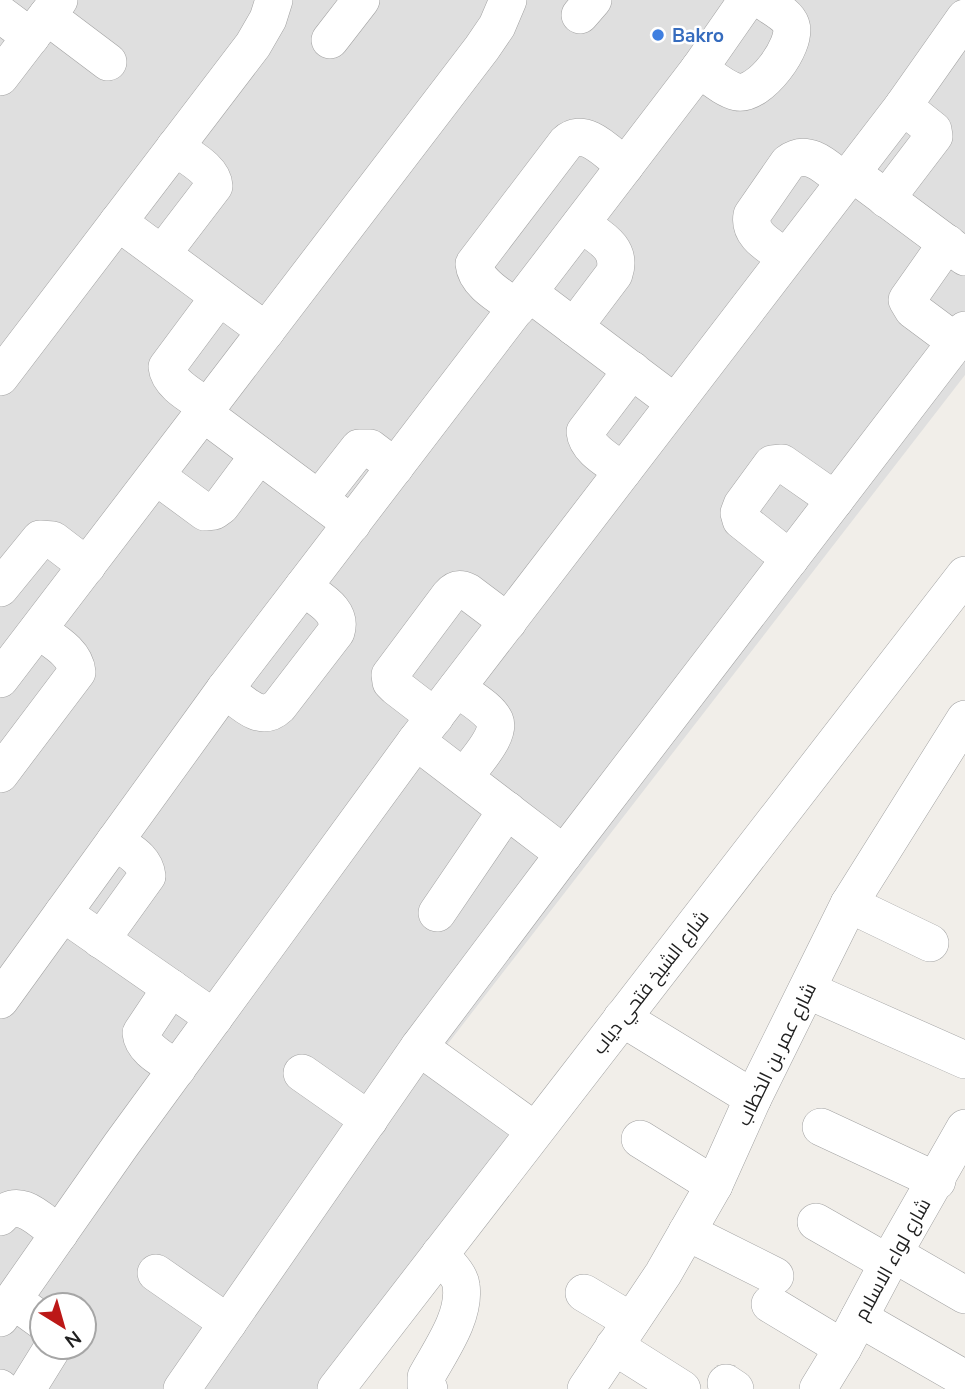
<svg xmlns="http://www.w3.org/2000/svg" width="965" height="1389" font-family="'Nunito Sans',Cairo,sans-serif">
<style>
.residential{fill:#dfdfdf;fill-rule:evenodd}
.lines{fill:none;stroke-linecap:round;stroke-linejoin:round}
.minor-casing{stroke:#a2a2a2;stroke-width:38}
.minor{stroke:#fff;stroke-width:37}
.shop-dot{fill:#3f7fe0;stroke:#fff;stroke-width:2.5}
.labels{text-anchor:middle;stroke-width:5;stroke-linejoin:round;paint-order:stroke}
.shop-label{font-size:19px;font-weight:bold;fill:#366cbe;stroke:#fff;text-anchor:start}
.street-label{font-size:19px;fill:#212121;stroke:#fff}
</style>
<rect width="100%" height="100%" fill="#f1eee9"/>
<!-- residential -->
<path class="residential" d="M0,0H965V375L443,1050L543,1123L358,1389H0ZM42,1305H84V1347H42Z"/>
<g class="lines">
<!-- minor casing -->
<g class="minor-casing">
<g id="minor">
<path d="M0,14L31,37"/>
<path d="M580,15L593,0"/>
<path d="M47,16L108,62"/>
<path d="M330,40L361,0"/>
<path d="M699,69C710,76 724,89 737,92C759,97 798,45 791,25C787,14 771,7 762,0"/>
<path d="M0,77L59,0"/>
<path d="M852,173L965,257"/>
<path d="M886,199L934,136L933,130L903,106"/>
<path d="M118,222L266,331"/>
<path d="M947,243L907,300L913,310L956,342"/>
<path d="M162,254L214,186C213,169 188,157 175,147"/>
<path d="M785,257C771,246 748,236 752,215L788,163C809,147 828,169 845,182"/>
<path d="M529,293L675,403"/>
<path d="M517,308C502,297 476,284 474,264L566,143C585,125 609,154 625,166"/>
<path d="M574,327L614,274C623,248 599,237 581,224"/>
<path d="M0,377L253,45L268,19L274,0"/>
<path d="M208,407C194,397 169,385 167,367L219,297"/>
<path d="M203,413L352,524"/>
<path d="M623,471C610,461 587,450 585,432L632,370"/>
<path d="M156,476L205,512L214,511L221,506L259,455"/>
<path d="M319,499L359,448H370L395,467"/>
<path d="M790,559L741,520L739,513L742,505L772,464L782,463L835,500"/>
<path d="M0,588L40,539L53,540L87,566"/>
<path d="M0,679L482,48L497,26L508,0"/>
<path d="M457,688C468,697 489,708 495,721C501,735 473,765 464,777"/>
<path d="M225,689C242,702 260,724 279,706L336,632C343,610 318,599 303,587"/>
<path d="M435,717L396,687L391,682L390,675L449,596C455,589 460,588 468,592L508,622"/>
<path d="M416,741L564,854"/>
<path d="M0,774L77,672C75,652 53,641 38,630"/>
<path d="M849,904L930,943"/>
<path d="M63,913L214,1018"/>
<path d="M437,913L507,810"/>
<path d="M101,940L147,876C145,858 128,851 115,841"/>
<path d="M171,988L141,1033C143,1050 163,1059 177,1069"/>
<path d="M807,990L965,1060"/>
<path d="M0,1000L225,689L699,69L747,0"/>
<path d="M622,1018L753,1098"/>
<path d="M419,1047L534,1130"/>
<path d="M302,1073L369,1120"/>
<path d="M821,1127L937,1181"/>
<path d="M640,1139L714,1185"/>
<path d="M0,1217C19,1195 41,1221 59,1234"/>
<path d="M816,1222L888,1263"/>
<path d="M687,1232L775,1276"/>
<path d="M894,1254L965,1295"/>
<path d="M156,1273L228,1323"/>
<path d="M584,1293L631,1321"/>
<path d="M13,1300L42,1321"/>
<path d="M770,1304L843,1348"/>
<path d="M0,1318L121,1145L416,741L903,106L965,18"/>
<path d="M859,1318L965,1379"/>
<path d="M614,1346L682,1389"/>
<path d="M726,1383L735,1389"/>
<path d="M0,1388L1,1389"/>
<path d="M27,1389L53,1347"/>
<path d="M182,1389L419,1047L564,854L965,330"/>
<path d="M336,1389L965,575"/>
<path d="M429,1389L426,1386V1377C440,1351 466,1316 461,1285C460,1275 446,1262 440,1254"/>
<path d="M586,1389L663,1274L714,1185L753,1098L849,904L965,719"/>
<path d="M818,1389L843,1348L888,1263L965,1128"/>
</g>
</g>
<!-- minor -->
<use href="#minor" class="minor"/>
</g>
<!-- markers -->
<circle class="shop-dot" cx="658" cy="35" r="7"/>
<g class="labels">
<!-- shop labels -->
<g class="shop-label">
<text x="672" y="42">Bakro</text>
</g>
<!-- street labels -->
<g class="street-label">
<text transform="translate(650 982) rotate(-52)" y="7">شارع الشيخ فتحي دياب</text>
<text transform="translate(776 1054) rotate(-64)" y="7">شارع عمر بن الخطاب</text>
<text transform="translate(892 1259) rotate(-61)" y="7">شارع لواء الاسلام</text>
</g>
</g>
<!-- north arrow -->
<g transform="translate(63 1326) rotate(143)"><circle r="33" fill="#ffffff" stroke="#a6a6a6" stroke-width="2"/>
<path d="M0-5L12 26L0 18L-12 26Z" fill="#bc1817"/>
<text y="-10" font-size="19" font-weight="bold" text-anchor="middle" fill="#212121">N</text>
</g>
</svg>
